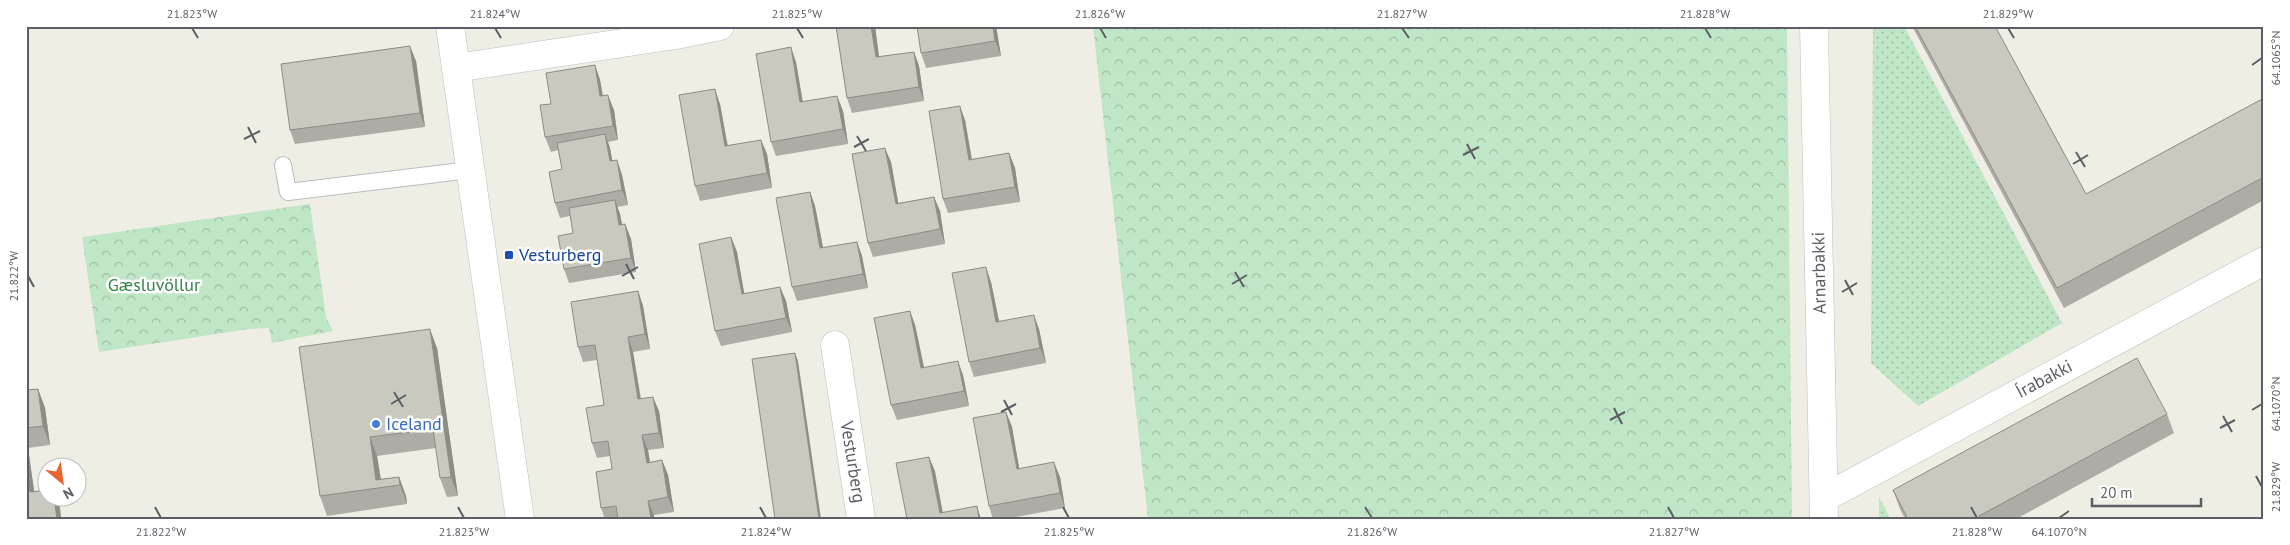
<svg xmlns="http://www.w3.org/2000/svg" width="2290" height="545" font-family="'PT Sans',sans-serif">
<style>
.grass{fill:url(#grass-dots)}
.forest{fill:url(#forest-crowns)}
.lines{fill:none;stroke-linecap:round;stroke-linejoin:round}
.lane-casing{stroke:#bbbcc3;stroke-width:18}
.street-casing{stroke:#bbbcc3;stroke-width:29}
.secondary-casing{stroke:#bcbec5;stroke-width:29}
.lane{stroke:#fff;stroke-width:16}
.street{stroke:#fff;stroke-width:28}
.secondary{stroke:#fff;stroke-width:28}
.wall{fill:#adada5}
.shaded-wall{fill:#8d8d86}
.building{fill:#c9c9c0;stroke:#8d8d86}
.ticks{fill:none;stroke:#5c5e65;stroke-width:2}
.transit-dot{fill:#1a4fb4;stroke:#fff;stroke-width:2}
.shop-dot{fill:#3f7fe0;stroke:#fff;stroke-width:2}
.labels{text-anchor:middle;stroke-width:5;stroke-linejoin:round;paint-order:stroke}
.transit-label{font-size:18px;fill:#164399;stroke:#fff;text-anchor:start}
.street-label{font-size:18px;fill:#5c5e65;stroke:#fff}
.park-label{font-size:18px;fill:#348348;stroke:#fff}
.shop-label{font-size:18px;fill:#366cbe;stroke:#fff;text-anchor:start}
.neatline{fill:none;stroke:#5c5e65;stroke-width:2}
.ticks-label{font-size:12px;text-anchor:middle;fill:#5c5e65}
</style>
<defs>
<pattern id="grass-dots" width="8" height="8" patternUnits="userSpaceOnUse" patternTransform="scale(1.25)"><rect width="8" height="8" fill="#c0e6c8"/><path d="M2 2h.1M6 6h.1" fill="none" stroke="#9fbea6" stroke-width="1.8" stroke-linecap="round"/></pattern>
<pattern id="forest-crowns" width="20" height="18" patternUnits="userSpaceOnUse" patternTransform="scale(1.25)"><rect width="20" height="18" fill="#c0e6c8"/><path d="M2 6a3 3 0 1 1 6 0M12 15a3 3 0 1 1 6 0" fill="none" stroke="#9fbea6"/></pattern>
</defs>
<rect width="100%" height="100%" fill="#efeee4"/>
<!-- grass -->
<g class="grass">
<path d="M1873,26H1904L2062,323L1918,406L1871,363Z"/>
<path d="M1879,497L1891,519H1879Z"/>
</g>
<!-- forest -->
<g class="forest">
<path d="M1093,26H1787L1792,519H1148Z"/>
<path d="M310,204L326,317L333,331L272,343L269,328L249,329L99,352L82,237Z"/>
</g>
<g class="lines">
<!-- lane casing -->
<g class="lane-casing">
<path id="lane" d="M283,165L288,192L470,170"/>
</g>
<!-- street casing -->
<g class="street-casing">
<g id="street">
<path d="M456,68L676,35L720,26"/>
<path d="M835,345L861,519"/>
<path d="M1824,498L2264,261"/>
</g>
</g>
<!-- secondary casing -->
<g class="secondary-casing">
<g id="secondary">
<path d="M450,26L520,519"/>
<path d="M1814,26L1824,519"/>
</g>
</g>
<!-- lane -->
<use href="#lane" class="lane"/>
<!-- street -->
<use href="#street" class="street"/>
<!-- secondary -->
<use href="#secondary" class="secondary"/>
</g>
<!-- wall -->
<g class="wall">
<path d="M836,26H875L879,57L914,52L919,66L924,101L852,113L847,98Z"/>
<path d="M996,26L1001,56L926,68L921,53Z"/>
<path d="M1912,26H1995L2086,194L2264,98V200L2064,308Z"/>
<path d="M416,61L425,127L295,144L290,130Z"/>
<path d="M796,62L803,102L837,96L843,111L848,144L776,156L771,142Z"/>
<path d="M595,65L600,80L603,96L614,110L618,140L608,142L610,148L612,161L617,160L622,175L628,205L617,207L620,214L622,225L625,224L631,239L636,272L569,283L564,269L573,233L570,216L560,218L555,203L562,169L558,150L551,152L545,137L551,104Z"/>
<path d="M720,104L728,146L761,140L767,154L772,188L700,201L695,186Z"/>
<path d="M965,120L972,159L1009,153L1015,168L1020,202L948,213L943,199Z"/>
<path d="M891,162L898,203L934,197L940,211L945,244L873,257L868,243Z"/>
<path d="M810,192L815,206L823,248L857,242L862,256L868,288L797,301L792,287Z"/>
<path d="M731,237L737,252L744,294L780,287L786,301L792,332L721,346L715,331Z"/>
<path d="M991,282L999,321L1039,329L1046,363L974,377L969,362Z"/>
<path d="M638,291L643,306L650,349L633,352L641,399L659,411L664,448L648,450L650,462L662,460L668,475L674,512L654,515V519H605L601,508L612,469L610,456L597,458L592,443L604,405L597,360L583,362L578,347Z"/>
<path d="M910,311L915,325L924,367L963,375L969,406L897,420L891,405Z"/>
<path d="M437,348L458,496L447,497L440,478L436,448L377,456L381,479L399,477L406,496L407,504L327,516L320,496Z"/>
<path d="M38,389L45,408L50,445L28,448L34,491L48,498H56L60,508L61,519H26V390Z"/>
<path d="M1006,412L1012,427L1019,469L1060,477L1065,508L1005,519H993L989,506Z"/>
<path d="M2167,414L2174,433L2016,519H1905L1900,509L1893,490Z"/>
</g>
<!-- shaded-wall -->
<g class="shaded-wall">
<path d="M871,26H875L881,72L876,57Z"/>
<path d="M993,26H996L1001,56L995,41Z"/>
<path d="M410,46L416,61L425,127L420,113Z"/>
<path d="M791,47L796,62L805,117L800,102Z"/>
<path d="M914,52L919,66L924,101L919,87Z"/>
<path d="M595,65L600,80L605,111L600,96Z"/>
<path d="M715,89L720,104L730,161L725,146Z"/>
<path d="M608,95L614,110L618,140L613,126Z"/>
<path d="M837,96L843,111L848,144L843,129Z"/>
<path d="M960,106L965,120L974,174L969,160Z"/>
<path d="M605,134L610,148L615,176L610,161Z"/>
<path d="M761,140L767,154L772,188L767,173Z"/>
<path d="M885,148L891,162L901,218L896,204Z"/>
<path d="M1009,153L1015,168L1020,202L1015,187Z"/>
<path d="M617,160L622,175L628,205L622,190Z"/>
<path d="M810,192L815,206L826,263L820,248Z"/>
<path d="M934,197L940,211L945,244L940,229Z"/>
<path d="M615,200L620,214L625,240L619,225Z"/>
<path d="M625,224L631,239L636,272L631,258Z"/>
<path d="M731,237L737,252L747,309L742,294Z"/>
<path d="M857,242L862,256L868,288L863,274Z"/>
<path d="M986,267L991,282L1002,336L996,322Z"/>
<path d="M780,287L786,301L792,332L786,318Z"/>
<path d="M638,291L643,306L650,349L645,334Z"/>
<path d="M910,311L915,325L927,382L921,368Z"/>
<path d="M1034,315L1039,329L1046,363L1040,348Z"/>
<path d="M430,329L437,348L458,496L451,477Z"/>
<path d="M628,337L633,352L643,414L638,399Z"/>
<path d="M795,353L798,361L821,519H819Z"/>
<path d="M958,361L963,375L969,406L964,391Z"/>
<path d="M38,389L45,408L50,445L43,426Z"/>
<path d="M653,397L659,411L664,448L659,433Z"/>
<path d="M1006,412L1012,427L1022,484L1017,469Z"/>
<path d="M642,435L648,450L652,477L647,463Z"/>
<path d="M370,437L377,456L382,488L376,480Z"/>
<path d="M26,443L28,448L37,511L30,492L26,466Z"/>
<path d="M929,457L935,471L944,519L940,513Z"/>
<path d="M662,460L668,475L674,512L668,497Z"/>
<path d="M1054,462L1060,477L1065,508L1060,493Z"/>
<path d="M399,477L406,496L407,504L400,485Z"/>
<path d="M54,498H56L60,508L61,519H57Z"/>
<path d="M648,501L654,515V519H651Z"/>
<path d="M977,506L981,519H979Z"/>
</g>
<!-- building -->
<g class="building">
<path d="M836,26H871L876,57L914,52L919,87L847,98Z"/>
<path d="M917,26H993L995,41L921,53Z"/>
<path d="M1915,26H1995L2086,194L2264,98V177L2057,288Z"/>
<path d="M410,46L420,113L290,130L281,64Z"/>
<path d="M791,47L800,102L837,96L843,129L771,142L756,54Z"/>
<path d="M595,65L600,96L608,95L613,126L545,137L540,105L551,104L546,73Z"/>
<path d="M715,89L725,146L761,140L767,173L695,186L679,95Z"/>
<path d="M960,106L969,160L1009,153L1015,187L943,199L929,111Z"/>
<path d="M605,134L610,161L617,160L622,190L555,203L549,172L562,169L557,143Z"/>
<path d="M885,148L896,204L934,197L940,229L868,243L852,154Z"/>
<path d="M810,192L820,248L857,242L863,274L792,287L776,198Z"/>
<path d="M615,200L619,225L625,224L631,258L564,269L558,236L573,233L569,208Z"/>
<path d="M731,237L742,294L780,287L786,318L715,331L699,244Z"/>
<path d="M986,267L996,322L1034,315L1040,348L969,362L952,273Z"/>
<path d="M638,291L645,334L628,337L638,399L653,397L659,433L642,435L647,463L662,460L668,497L648,501L651,519H618L616,506L601,508L596,472L612,469L608,441L592,443L586,408L604,405L595,345L578,347L571,302Z"/>
<path d="M910,311L921,368L958,361L964,391L891,405L874,318Z"/>
<path d="M430,329L451,477L440,478L433,429L370,437L376,480L399,477L400,485L320,496L299,347Z"/>
<path d="M795,353L819,519H775L752,359Z"/>
<path d="M2137,358L2167,414L1979,516L1980,519H1908L1893,490Z"/>
<path d="M38,389L43,426L26,428V390Z"/>
<path d="M1006,412L1017,469L1054,462L1060,493L989,506L973,418Z"/>
<path d="M929,457L940,513L977,506L979,519H907L896,463Z"/>
<path d="M26,466L30,492L48,490V498H54L57,519H26Z"/>
</g>
<!-- ticks -->
<path class="ticks" d="M192,28L198,38M495,28L501,38M797,28L803,38M1100,28L1106,38M1402,28L1409,38M1705,28L1711,38M2008,28L2014,38M2252,65L2262,58M248,127L256,143M857,136L866,151M244,139L260,131M1467,144L1475,159M854,147L869,139M2076,152L2085,167M1463,155L1479,147M2073,164L2088,155M626,264L634,279M1235,272L1244,287M28,276L34,287M622,276L638,267M1845,280L1853,295M1232,284L1247,275M1842,292L1857,283M394,392L403,407M1004,400L1012,415M391,404L406,395M1614,408L1622,424M2252,410L2262,404M1001,412L1016,404M2223,416L2232,432M1610,420L1625,412M2220,428L2235,420M2256,476L2262,487M155,507L161,518M458,507L464,518M760,507L766,518M1063,507L1069,518M1365,507L1372,518M1668,507L1674,518M1971,507L1977,518M2059,518L2069,511"/>
<!-- markers -->
<rect class="transit-dot" x="504" y="250" width="10" height="10" rx="2.5"/>
<circle class="shop-dot" cx="376" cy="424" r="5"/>
<g class="labels">
<!-- transit labels -->
<g class="transit-label">
<text x="519" y="261">Vesturberg</text>
</g>
<!-- street labels -->
<g class="street-label">
<text transform="translate(1819 273) rotate(-91)" y="6">Arnarbakki</text>
<text transform="translate(2044 379) rotate(-28)" y="6">Írabakki</text>
<text transform="translate(853 462) rotate(81)" y="6">Vesturberg</text>
</g>
<!-- park labels -->
<g class="park-label">
<text x="154" y="291">Gæsluvöllur</text>
</g>
<!-- shop labels -->
<g class="shop-label">
<text x="386" y="430">Iceland</text>
</g>
</g>
<!-- border -->
<rect width="2290" height="545" fill="none" stroke="#ffffff" stroke-width="55"/>
<!-- north arrow -->
<g transform="translate(62 482) rotate(151)"><circle r="24" fill="#ffffff" stroke="#bebfc1"/>
<path d="M0-4L9 19L0 12L-9 19Z" fill="#e9642f"/>
<text y="-8" font-size="14" font-weight="bold" text-anchor="middle" fill="#5c5e65">N</text>
</g>
<!-- scale -->
<path d="M2092 498v8h109v-8" fill="none" stroke="#5c5e65" stroke-width="2.5"/>
<text x="2100" y="498" font-size="15" fill="#5c5e65" stroke="#ffffff" stroke-width="4" paint-order="stroke">20 m</text>
<rect x="28" y="28" width="2234" height="490" class="neatline"/>
<g class="ticks-label">
<text x="192" y="18">21.823°W</text>
<text x="495" y="18">21.824°W</text>
<text x="797" y="18">21.825°W</text>
<text x="1100" y="18">21.826°W</text>
<text x="1402" y="18">21.827°W</text>
<text x="1705" y="18">21.828°W</text>
<text x="2008" y="18">21.829°W</text>
<text transform="translate(2276 58) rotate(-90)" y="4">64.1065°N</text>
<text transform="translate(14 276) rotate(-90)" y="4">21.822°W</text>
<text transform="translate(2276 404) rotate(-90)" y="4">64.1070°N</text>
<text transform="translate(2276 487) rotate(-90)" y="4">21.829°W</text>
<text x="161" y="536">21.822°W</text>
<text x="464" y="536">21.823°W</text>
<text x="766" y="536">21.824°W</text>
<text x="1069" y="536">21.825°W</text>
<text x="1372" y="536">21.826°W</text>
<text x="1674" y="536">21.827°W</text>
<text x="1977" y="536">21.828°W</text>
<text x="2059" y="536">64.1070°N</text>
</g>
</svg>
